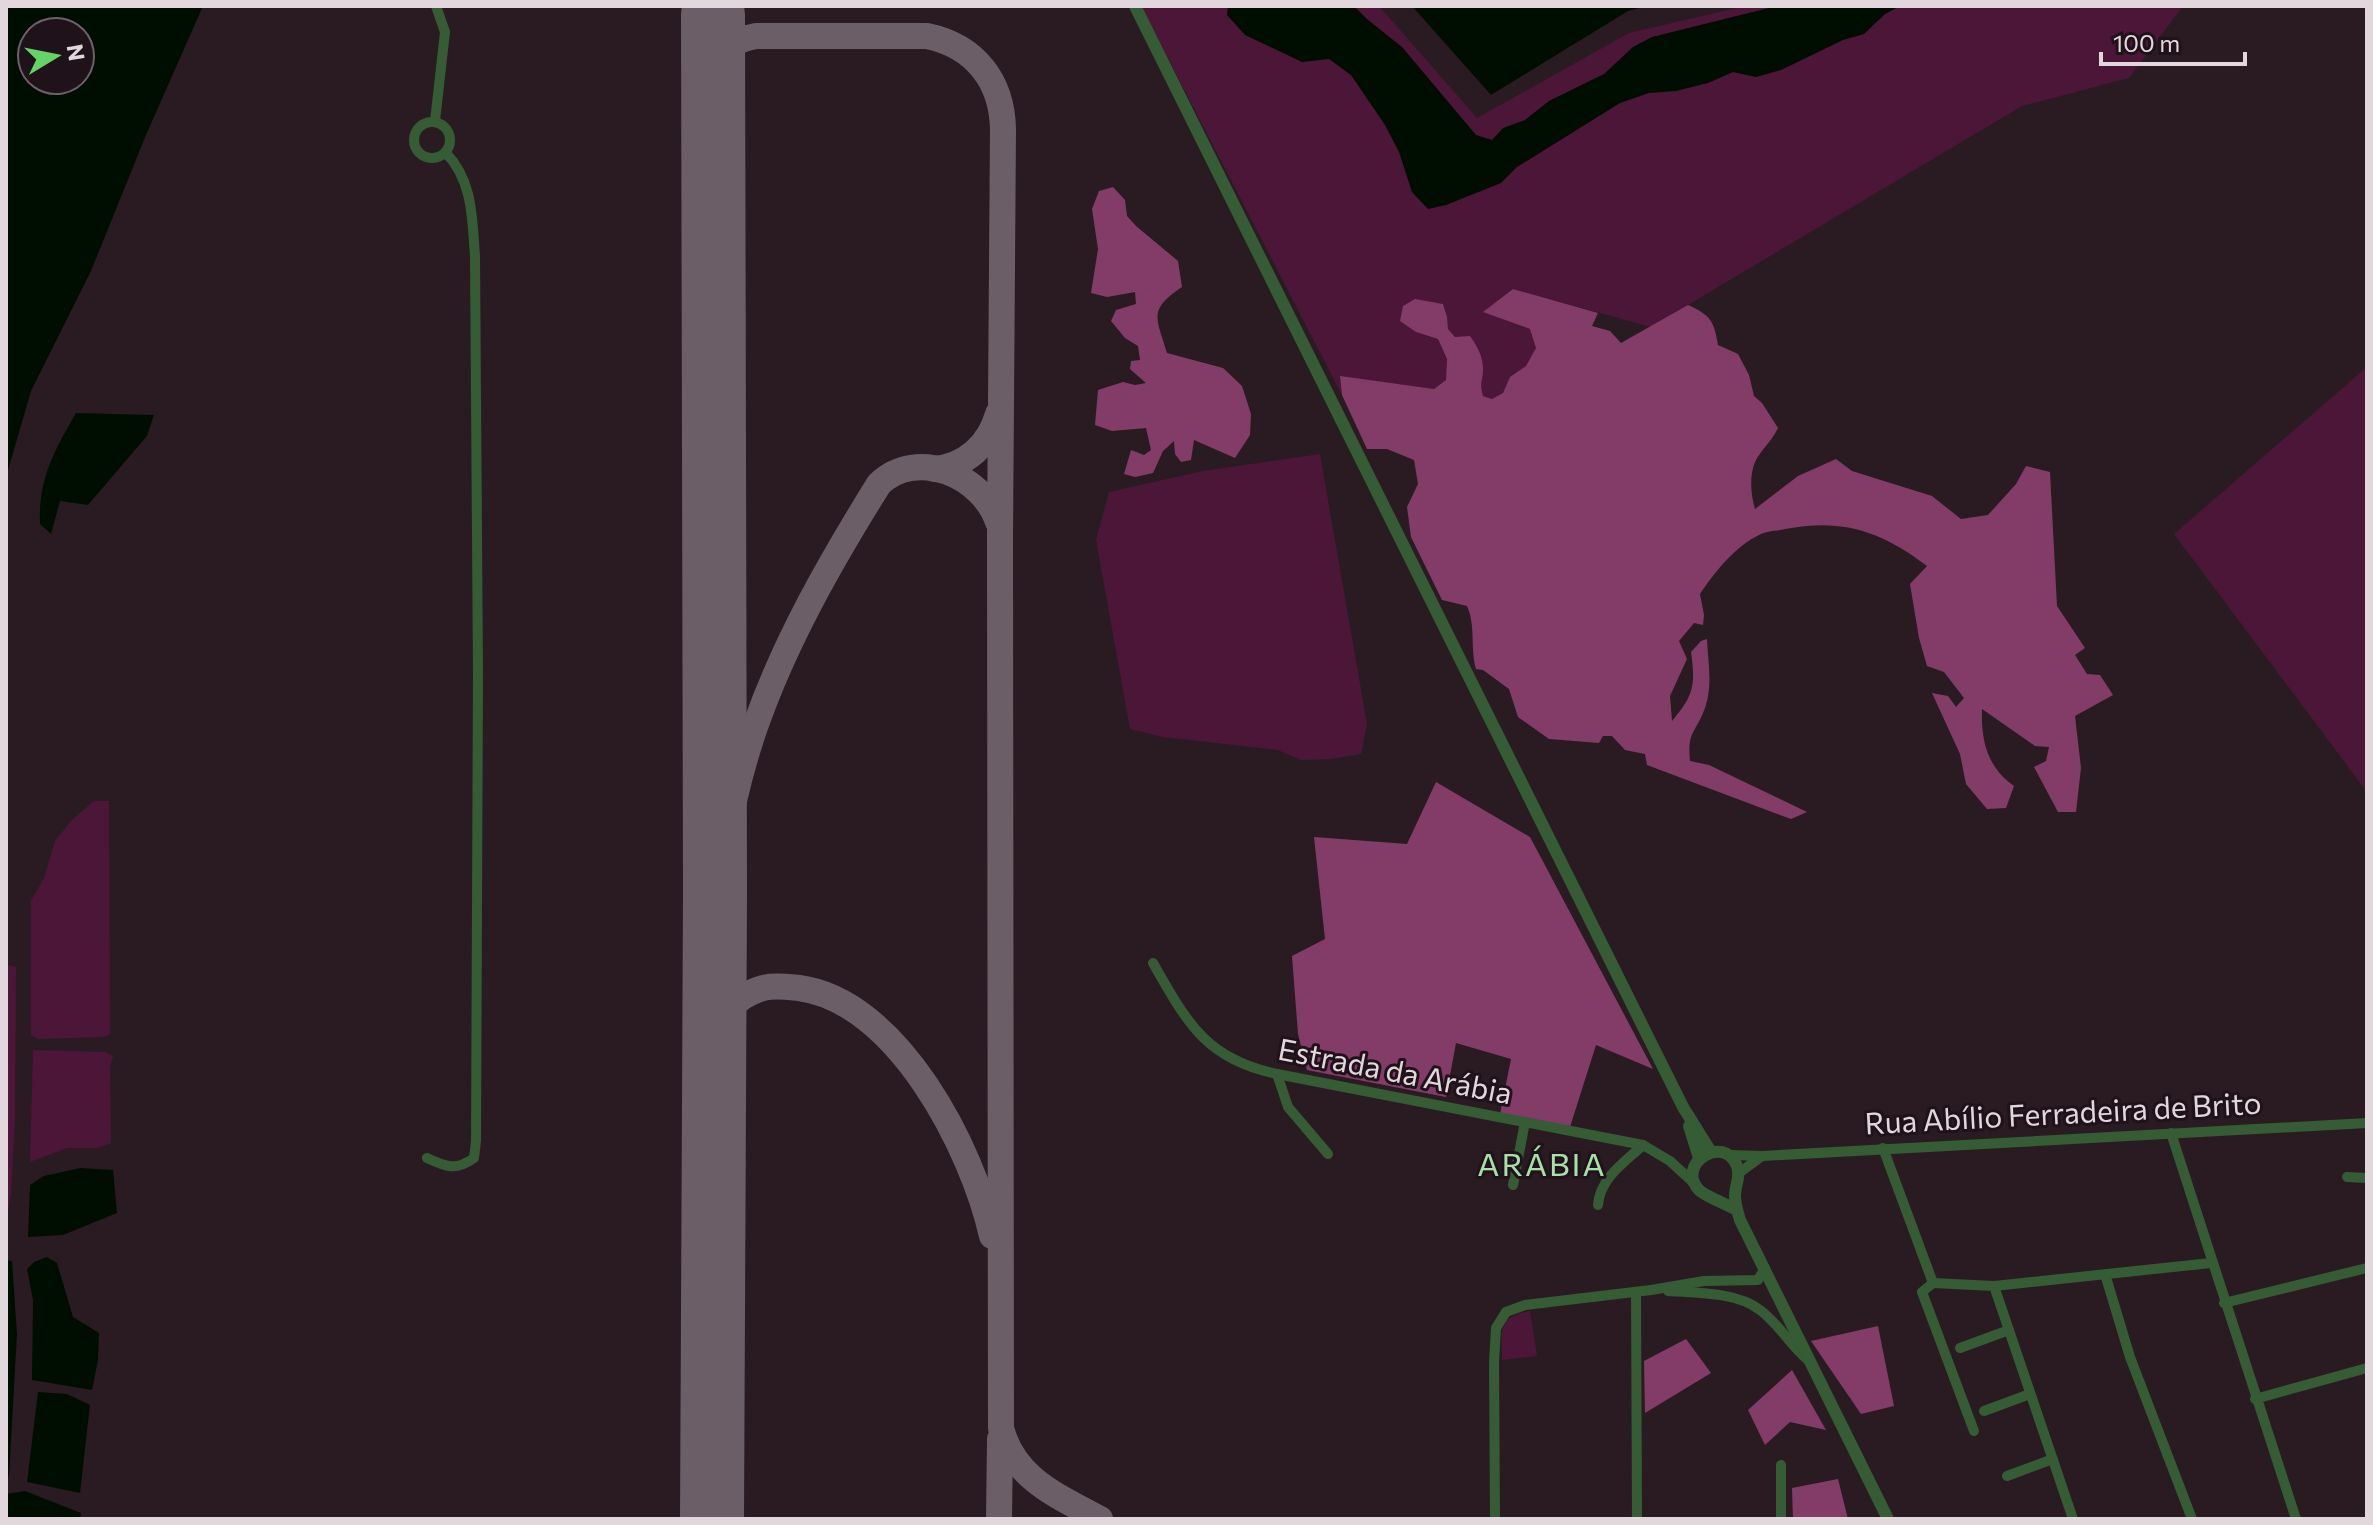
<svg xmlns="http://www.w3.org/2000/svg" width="2373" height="1525" font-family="Commissioner,sans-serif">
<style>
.green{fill:#4b1638}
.forest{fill:#833c67}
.water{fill:#000d01;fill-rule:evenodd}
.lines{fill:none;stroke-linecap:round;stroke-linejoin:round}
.taxiway{stroke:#6c5e66;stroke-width:26}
.runway{stroke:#6c5e66;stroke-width:64}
.minor{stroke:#355c35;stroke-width:10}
.tertiary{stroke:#355c35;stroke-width:12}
.labels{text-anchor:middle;stroke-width:6;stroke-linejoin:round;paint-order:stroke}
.street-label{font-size:30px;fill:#e1d7dc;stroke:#20121a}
.neighbourhood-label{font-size:32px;letter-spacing:2px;fill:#a8e1a7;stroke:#20121a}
</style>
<rect width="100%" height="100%" fill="#2a1b23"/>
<!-- green -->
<g class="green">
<path d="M1141,6H1379L1477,118L1629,33L1745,6H2183L2129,78L2022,106L1651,327L1513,289L1484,312L1530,329L1537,348L1526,366L1510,377L1503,393L1492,399L1483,396L1479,383L1483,371L1448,329L1447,317L1443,304L1415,300L1416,332L1438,339L1447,359L1446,380L1434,389L1340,377L1342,395Z"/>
<path d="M2367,367V792L2174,534Z"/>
<path d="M1320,454L1367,724L1361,754L1331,759L1301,760L1278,750L1163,737L1130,729L1096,540L1109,492L1203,471Z"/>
<path d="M94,801H109L110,1034L104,1037L38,1039L31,1035V901L44,878L55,841L72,820Z"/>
<path d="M6,965L16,967L15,1120L11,1193L6,1225Z"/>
<path d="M33,1050L105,1052L113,1056L110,1067L111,1143L97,1148H67L30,1162Z"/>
<path d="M1530,1311L1537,1356L1502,1360C1502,1332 1496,1317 1530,1311Z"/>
</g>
<!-- forest -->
<g class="forest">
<path d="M1113,187L1125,200L1127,216L1136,226L1178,261L1182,287C1148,310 1156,317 1167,353L1223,368L1242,386L1251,414L1250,435L1235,458L1194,440L1191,460L1181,462L1175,454L1174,441L1163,451L1153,473L1135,477L1124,474L1131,450L1144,455L1151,450L1146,428L1112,431L1095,425L1098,390L1123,382L1135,385L1146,383L1130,369L1131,361L1140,360L1138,346L1125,338L1111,321L1116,310L1136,304L1135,292L1107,297L1091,293L1098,249L1092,209L1099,191Z"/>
<path d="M1513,289L1598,313L1592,326L1610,331L1621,343L1688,305C1710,315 1714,320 1718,345L1738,354L1749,375L1754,396L1762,403L1778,428C1772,441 1760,451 1755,462C1749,476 1751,496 1755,509L1798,476L1836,459L1852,471L1932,496L1961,519L1988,515L2016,484L2026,466L2050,472L2057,606L2085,648L2075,655L2087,674L2100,675L2113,695L2075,716L2081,768L2076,812H2058L2034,767L2046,761L2049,747L2035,746L1982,709C1981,741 1987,767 2014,786L2006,808L1987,809L1966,784L1960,754L1932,693L1948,696L1956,707L1964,698L1944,672L1927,666L1919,638L1910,584L1927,566C1881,531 1842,518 1785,529C1777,531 1767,531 1761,534C1735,546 1715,572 1700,594L1704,615L1703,625L1694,623L1679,641L1687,659L1670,696L1672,721C1693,696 1696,686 1691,652L1701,641L1707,639C1708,663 1713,685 1705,708C1696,733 1687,731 1690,761L1709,765L1807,812L1791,819L1647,765L1645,754L1625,750L1612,736H1603L1599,743L1549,739L1518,717L1509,689L1483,670L1476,669C1470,647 1476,626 1467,606L1442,600L1411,537L1407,507L1418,484L1414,460L1387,449H1367L1342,395L1340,376L1434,389L1446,380L1447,359L1438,339L1416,332L1400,321L1403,306L1415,299L1443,304L1447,317L1448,329L1455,337L1470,336C1477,346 1483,356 1483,369C1483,381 1479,382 1483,396L1492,399L1503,393L1510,377L1526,366L1536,348L1530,329L1483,312Z"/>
<path d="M1436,782L1530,837L1653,1069L1596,1045L1570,1127L1500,1114L1511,1059L1456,1043L1446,1097L1307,1070L1298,1034L1292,956L1325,939L1314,837L1407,844Z"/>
<path d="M1878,1326L1894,1406L1861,1414L1811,1341Z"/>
<path d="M1686,1339L1711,1373L1645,1413L1644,1361Z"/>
<path d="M1792,1370L1826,1430L1790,1422L1765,1445L1748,1410Z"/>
<path d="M1838,1479L1848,1519H1793L1792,1488Z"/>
</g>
<!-- water -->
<g class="water">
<path d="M6,6H203L146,135L91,271L31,391L6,477ZM32,32H80V80H32Z"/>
<path d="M1228,6H1354L1368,20L1402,47L1476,135L1492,140L1503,128L1525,120L1549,101L1604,74L1633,47L1652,37L1777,6H1900L1885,14L1864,34L1843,40L1781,70L1756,77L1733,72L1708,83L1676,91L1649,93L1620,103L1517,167L1501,183L1446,205L1428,209L1412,192L1399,152L1385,125L1351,75L1329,59L1302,62L1245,35L1227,15Z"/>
<path d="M1412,6H1647L1628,11L1491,95Z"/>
<path d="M76,413L154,415L147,436L88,505L60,501L51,534L40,524C38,480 54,451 76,413Z"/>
<path d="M80,1168L113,1170L117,1213L63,1235L28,1237L30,1185L44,1176Z"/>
<path d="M47,1257L57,1263L73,1317L99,1333L98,1360L92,1390L32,1380L33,1300L27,1269L34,1262Z"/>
<path d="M6,1260L12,1261L17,1334L9,1476L6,1479Z"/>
<path d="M38,1392L67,1394L90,1405L80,1493L27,1482Z"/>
<path d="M25,1491L81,1513L80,1519H6V1494Z"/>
</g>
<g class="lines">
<!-- taxiway -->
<g class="taxiway">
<path d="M713,72C719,49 734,40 756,36H927C975,46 1002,81 1003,129L1000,538L1001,1428C1014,1479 1058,1496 1100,1519"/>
<path d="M934,469C966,466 989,445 998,414"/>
<path d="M715,893C726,837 736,781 755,727C785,641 831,561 879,484C917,447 983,476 998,522"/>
<path d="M713,1043C719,1015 735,996 763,988C775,985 788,987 799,988C898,1001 973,1150 992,1236"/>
<path d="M999,1519L1000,1439"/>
</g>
<!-- runway -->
<path class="runway" d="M712,1519L715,893L713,15"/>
<!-- minor -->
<g class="minor">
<path d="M435,121L445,32L436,6"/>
<circle cx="432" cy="140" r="18"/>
<path d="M1153,963C1187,1022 1205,1059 1277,1074L1643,1145L1670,1161L1695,1184"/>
<path d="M1277,1074L1288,1107L1328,1154"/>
<path d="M2171,1133L2296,1519"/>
<path d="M1883,1148L1933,1283L1994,1286L2073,1519"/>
<path d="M1730,1155L1762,1156L2367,1123"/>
<path d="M427,1158C446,1167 456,1171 474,1158L476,1141L478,674L475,256C472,218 473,181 446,153"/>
<path d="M1739,1173L1762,1156"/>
<path d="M2347,1177L2367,1178"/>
<path d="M1513,1185L1525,1122"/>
<path d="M1598,1205C1600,1178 1624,1163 1643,1145"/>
<path d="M2105,1274L2130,1357L2192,1519"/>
<path d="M1933,1283L1922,1292L1974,1431"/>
<path d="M1994,1286L2211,1263"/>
<path d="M1668,1291C1696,1293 1737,1292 1760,1310C1779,1324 1790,1345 1808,1360"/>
<path d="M1636,1292L1637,1519"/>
<path d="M2224,1303L2367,1268"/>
<path d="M1960,1348L2009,1330"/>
<path d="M2255,1399L2367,1368"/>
<path d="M1984,1411L2030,1394"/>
<path d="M1781,1465V1519"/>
<path d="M2007,1476L2053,1459"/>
<path d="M1495,1519L1494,1362L1496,1328L1506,1312L1525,1305L1651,1290L1704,1281L1758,1280L1765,1268"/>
</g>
<!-- tertiary -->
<g class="tertiary">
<path d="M1135,6L1683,1107L1711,1152"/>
<path d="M1689,1126L1699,1158"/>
<path d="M1737,1210C1727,1204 1706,1197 1699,1190C1675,1164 1724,1133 1737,1166C1741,1176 1735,1185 1735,1196C1735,1204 1738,1213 1740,1220L1888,1519"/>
</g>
</g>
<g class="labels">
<!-- street labels -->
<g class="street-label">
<text transform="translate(1395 1072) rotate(11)" y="10">Estrada da Arábia</text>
<text transform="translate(2063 1114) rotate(-3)" y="10">Rua Abílio Ferradeira de Brito</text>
</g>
<!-- neighbourhood labels -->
<g class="neighbourhood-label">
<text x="1542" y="1176">ARÁBIA</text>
</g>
</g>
<!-- border -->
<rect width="2373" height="1525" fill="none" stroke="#e1d7dc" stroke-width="16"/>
<!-- north arrow -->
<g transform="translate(56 56) rotate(80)"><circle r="38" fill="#20121a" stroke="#6d6168" stroke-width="2"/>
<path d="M0-6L14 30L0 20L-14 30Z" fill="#64d468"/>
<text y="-12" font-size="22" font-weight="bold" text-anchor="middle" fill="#e1d7dc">N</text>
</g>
<!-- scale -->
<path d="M2101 52v12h144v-12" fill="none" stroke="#e1d7dc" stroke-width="4"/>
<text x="2113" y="52" font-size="24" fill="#e1d7dc" stroke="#20121a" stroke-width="6" paint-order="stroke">100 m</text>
</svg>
